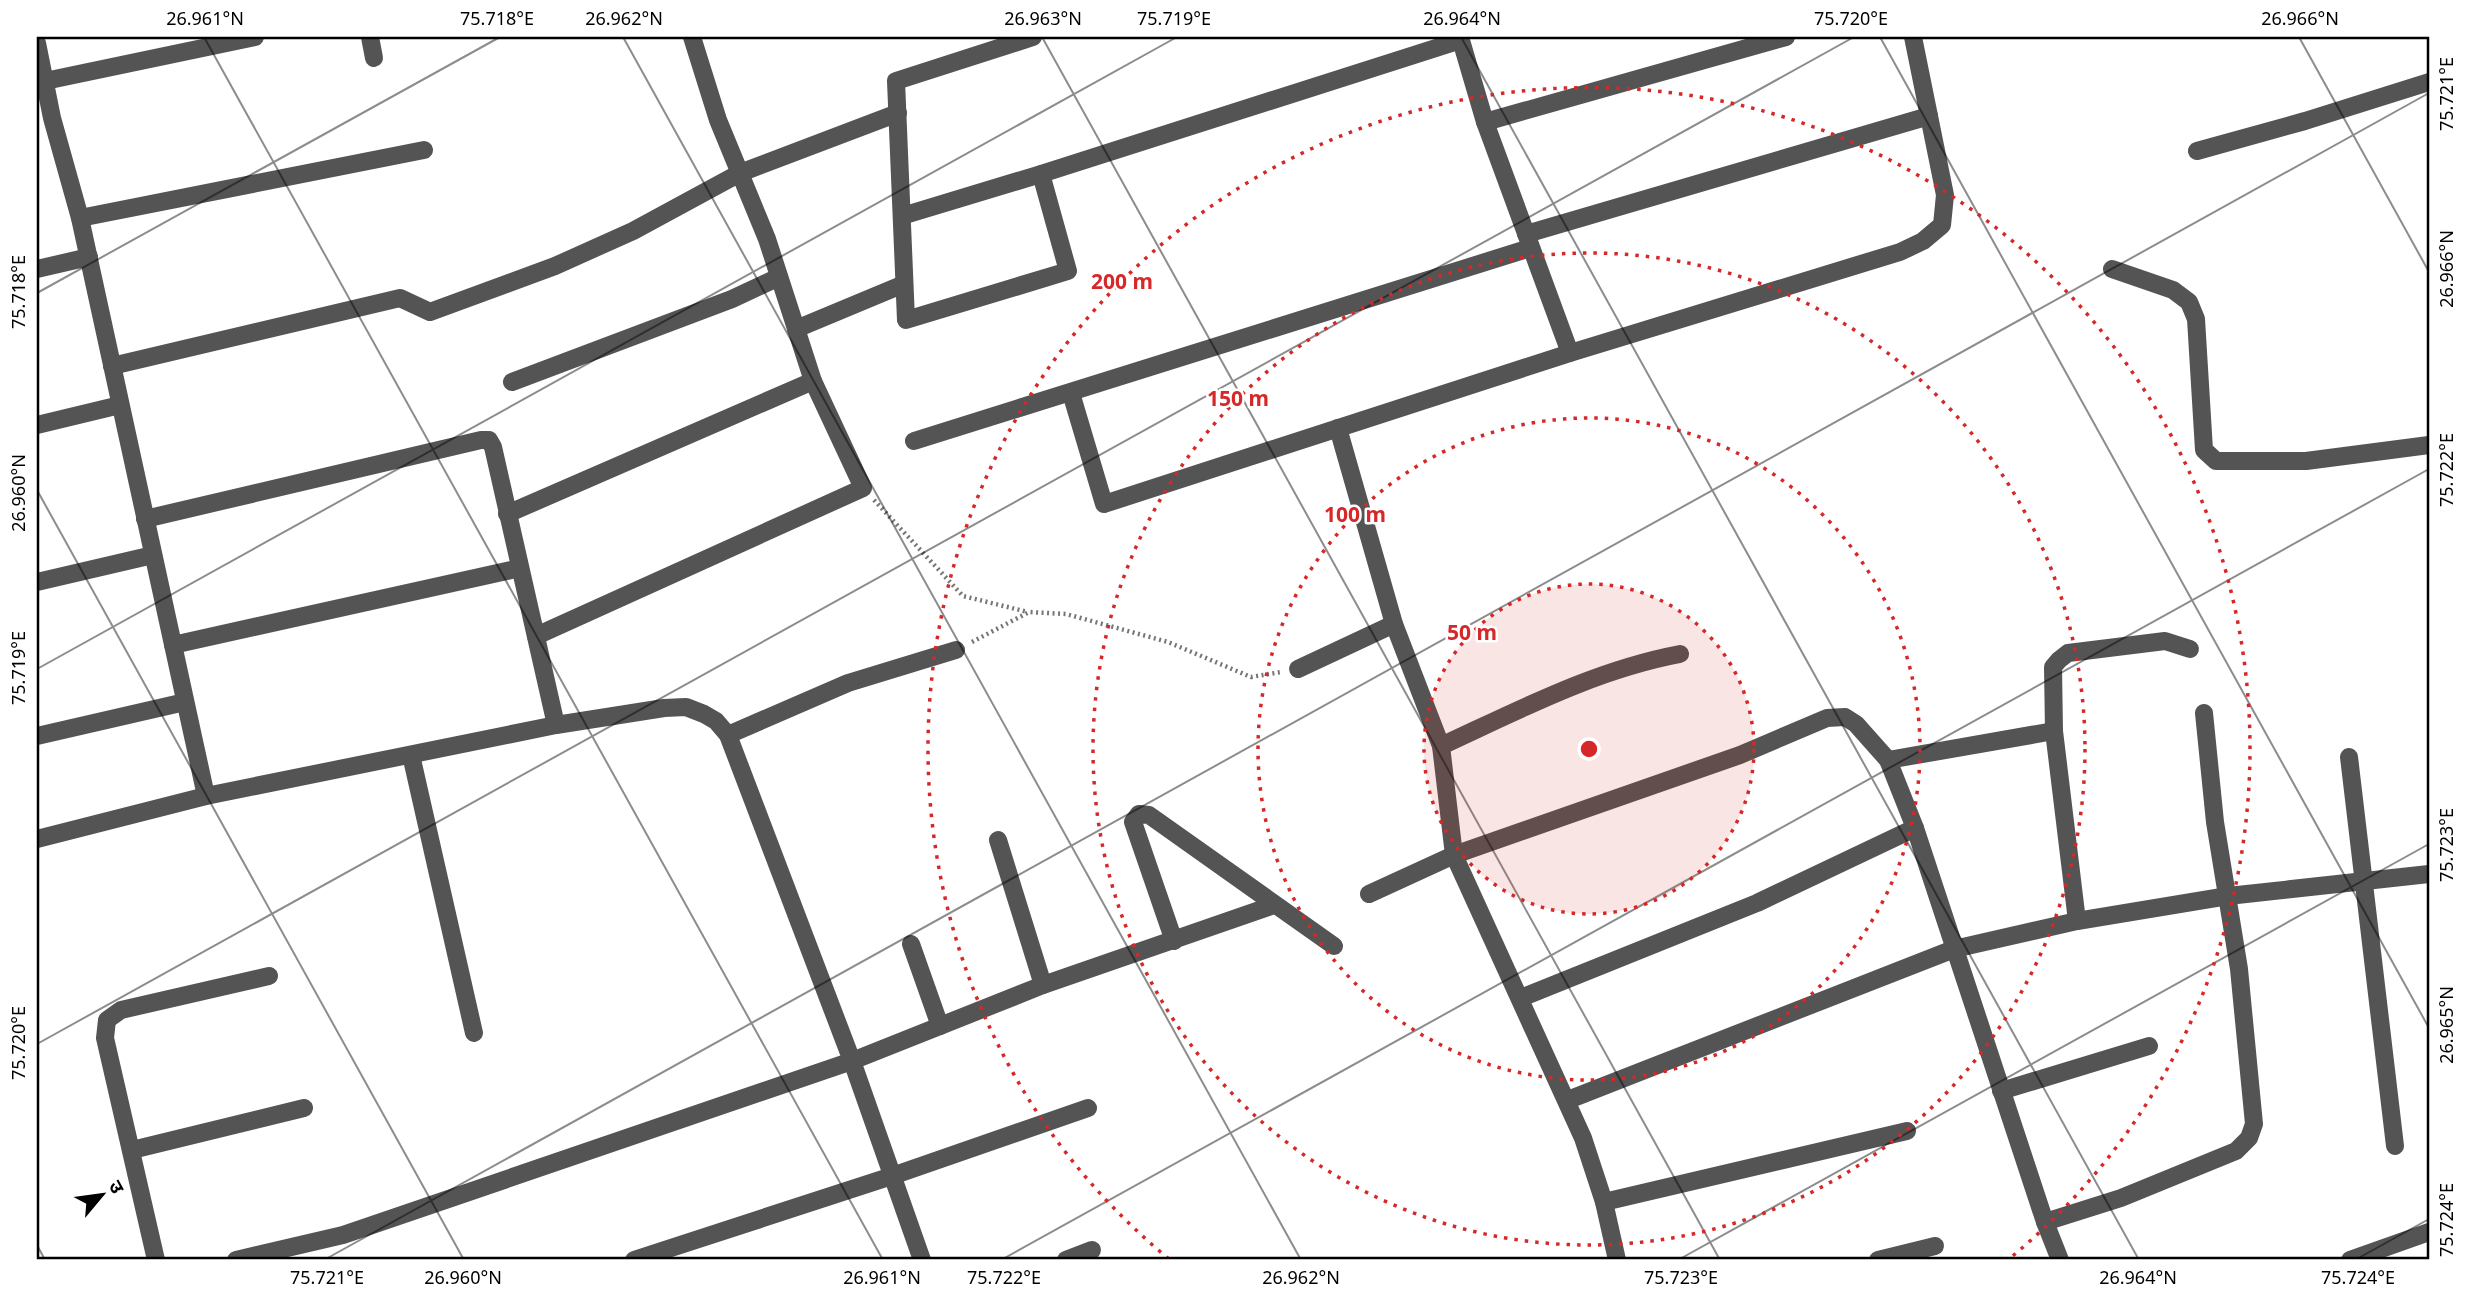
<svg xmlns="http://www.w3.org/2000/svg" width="2466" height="1297" font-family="'Noto Sans','Noto Sans Devanagari',sans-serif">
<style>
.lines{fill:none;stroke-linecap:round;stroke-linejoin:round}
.path{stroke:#767676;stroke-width:4.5;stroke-dasharray:2 3.5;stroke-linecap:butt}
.minor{stroke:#545454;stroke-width:18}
.ticks{fill:none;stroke:#000;stroke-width:2;stroke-opacity:0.45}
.ring{fill:none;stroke:#d62828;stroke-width:3.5;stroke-dasharray:3.5 7}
.centre{fill:#d62828;stroke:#fff;stroke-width:3.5}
.ring-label{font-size:21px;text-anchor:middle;font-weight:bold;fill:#d62828;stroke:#fff;stroke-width:5;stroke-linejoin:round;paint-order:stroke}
.neatline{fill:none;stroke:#000;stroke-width:2.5}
.ticks-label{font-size:18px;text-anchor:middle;fill:#000}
</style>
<rect width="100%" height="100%" fill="#fff"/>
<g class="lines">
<!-- path -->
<g class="path">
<path d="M874,500L963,596L1028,612"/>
<path d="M972,642L1029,612L1066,614L1168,642L1251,677L1281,672"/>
</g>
<!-- minor -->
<g class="minor">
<path d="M370,37L374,58"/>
<path d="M1460,37L1485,122L1570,353L1900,252L1923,241L1942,225L1945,195L1913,37"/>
<path d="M37,43L52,118L80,218L206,796"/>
<path d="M45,81L255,37"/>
<path d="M1485,122L1786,37"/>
<path d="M2197,151L2305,121L2429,82"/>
<path d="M1041,174L1461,40"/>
<path d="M902,216L1041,174L1068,271L906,320L896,81L1033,37"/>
<path d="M80,218L424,150"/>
<path d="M1526,234L1929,116"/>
<path d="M37,269L89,257"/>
<path d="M2112,269L2173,290L2189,302L2196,319L2204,450L2216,461H2306L2429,445"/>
<path d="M796,329L904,284"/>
<path d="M112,366L400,298L430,312L555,266L633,231L740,173L898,113"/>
<path d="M512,382L732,299L779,277"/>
<path d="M1071,393L1104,504L1570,353"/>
<path d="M37,425L120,405"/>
<path d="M1338,428L1394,624L1441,746L1454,855L1583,1138L1604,1202L1617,1260"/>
<path d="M914,441L1530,248"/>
<path d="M507,514L813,381"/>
<path d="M145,519L481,440H489L493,447L556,725"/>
<path d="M37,582L153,555"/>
<path d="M536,636L863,488L813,381L767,239L718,120L692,37"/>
<path d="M173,645L520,568"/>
<path d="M1298,669L1394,624"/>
<path d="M2054,731L2053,667L2059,660L2068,653L2165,641L2190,649"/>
<path d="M728,735L848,683L956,650"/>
<path d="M37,736L185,702"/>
<path d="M1441,746C1519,710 1595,670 1680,654"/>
<path d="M411,755L474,1033"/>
<path d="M2349,757L2395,1146"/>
<path d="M37,839L206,796L556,725L664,708L686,707L704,714L716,721L728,735L852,1061L343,1235L236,1260"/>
<path d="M998,840L1043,985"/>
<path d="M1369,894L1454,855L1740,755L1827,718L1845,717L1856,724L1888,760"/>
<path d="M1174,941L1133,822L1139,814L1149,815L1334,946"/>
<path d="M911,944L940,1026"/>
<path d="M1521,998L1757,903L1915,828"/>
<path d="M2001,1091L2149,1046"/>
<path d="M1568,1100L1954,949L2077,921L2228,896L2429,874"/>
<path d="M132,1150L304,1108"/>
<path d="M1604,1202L1907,1131"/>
<path d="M2045,1222L2121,1198L2236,1151L2249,1138L2254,1124L2239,969L2215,822L2204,713"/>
<path d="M156,1260L105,1038L107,1020L121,1010L269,976"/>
<path d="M634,1260L892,1176L1088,1108"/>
<path d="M922,1260L852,1061L1043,985L1274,905"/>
<path d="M1066,1260L1092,1250"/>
<path d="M1878,1260L1935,1246"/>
<path d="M2060,1260L2045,1222L1915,828L1888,760L2054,731L2077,921"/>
<path d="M2350,1260L2429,1232"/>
</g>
</g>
<!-- ticks -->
<path class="ticks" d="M204,37L883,1260M623,37L1301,1260M1042,37L1720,1260M1461,37L2139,1260M1880,37L2429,1028M2299,37L2429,272M37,293L500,37M37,490L464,1260M37,669L1177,37M37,1044L1854,37M37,1245L45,1260M324,1260L2429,93M1001,1260L2429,469M1678,1260L2429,844M2355,1260L2429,1219"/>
<!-- distance rings -->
<circle cx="1589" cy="749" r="165" fill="#d62828" fill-opacity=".12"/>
<g class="ring">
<circle cx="1589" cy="749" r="165"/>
<circle cx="1589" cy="749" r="331"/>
<circle cx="1589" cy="749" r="496"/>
<path d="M1169 1259A661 661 0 1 1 2009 1259"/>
</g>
<circle cx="1589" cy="749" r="10" class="centre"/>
<g class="ring-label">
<text x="1122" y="289">200 m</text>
<text x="1238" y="406">150 m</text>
<text x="1355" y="522">100 m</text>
<text x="1472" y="640">50 m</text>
</g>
<!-- border -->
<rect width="2466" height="1297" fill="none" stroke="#ffffff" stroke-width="77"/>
<!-- north arrow -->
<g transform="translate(102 1195) rotate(61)" stroke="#ffffff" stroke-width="5" paint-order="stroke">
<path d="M0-5L12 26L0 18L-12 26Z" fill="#000000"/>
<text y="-10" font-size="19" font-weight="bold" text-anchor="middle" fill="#000000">उ</text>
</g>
<rect x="38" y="38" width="2390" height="1220" class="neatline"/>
<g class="ticks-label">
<text x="205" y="25">26.961°N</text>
<text x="497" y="25">75.718°E</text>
<text x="624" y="25">26.962°N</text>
<text x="1043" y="25">26.963°N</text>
<text x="1174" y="25">75.719°E</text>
<text x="1462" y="25">26.964°N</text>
<text x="1851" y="25">75.720°E</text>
<text x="2300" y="25">26.966°N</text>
<text transform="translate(2447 94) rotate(-90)" y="6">75.721°E</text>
<text transform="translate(2447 269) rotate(-90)" y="6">26.966°N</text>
<text transform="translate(19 292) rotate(-90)" y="6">75.718°E</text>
<text transform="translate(2447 470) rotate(-90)" y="6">75.722°E</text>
<text transform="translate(19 493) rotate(-90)" y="6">26.960°N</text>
<text transform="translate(19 668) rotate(-90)" y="6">75.719°E</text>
<text transform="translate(2447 845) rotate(-90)" y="6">75.723°E</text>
<text transform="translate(2447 1025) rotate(-90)" y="6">26.965°N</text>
<text transform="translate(19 1043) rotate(-90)" y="6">75.720°E</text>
<text transform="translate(2447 1220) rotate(-90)" y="6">75.724°E</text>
<text x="327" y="1284">75.721°E</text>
<text x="463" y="1284">26.960°N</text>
<text x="882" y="1284">26.961°N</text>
<text x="1004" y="1284">75.722°E</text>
<text x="1301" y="1284">26.962°N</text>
<text x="1681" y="1284">75.723°E</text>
<text x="2138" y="1284">26.964°N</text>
<text x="2358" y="1284">75.724°E</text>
</g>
</svg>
